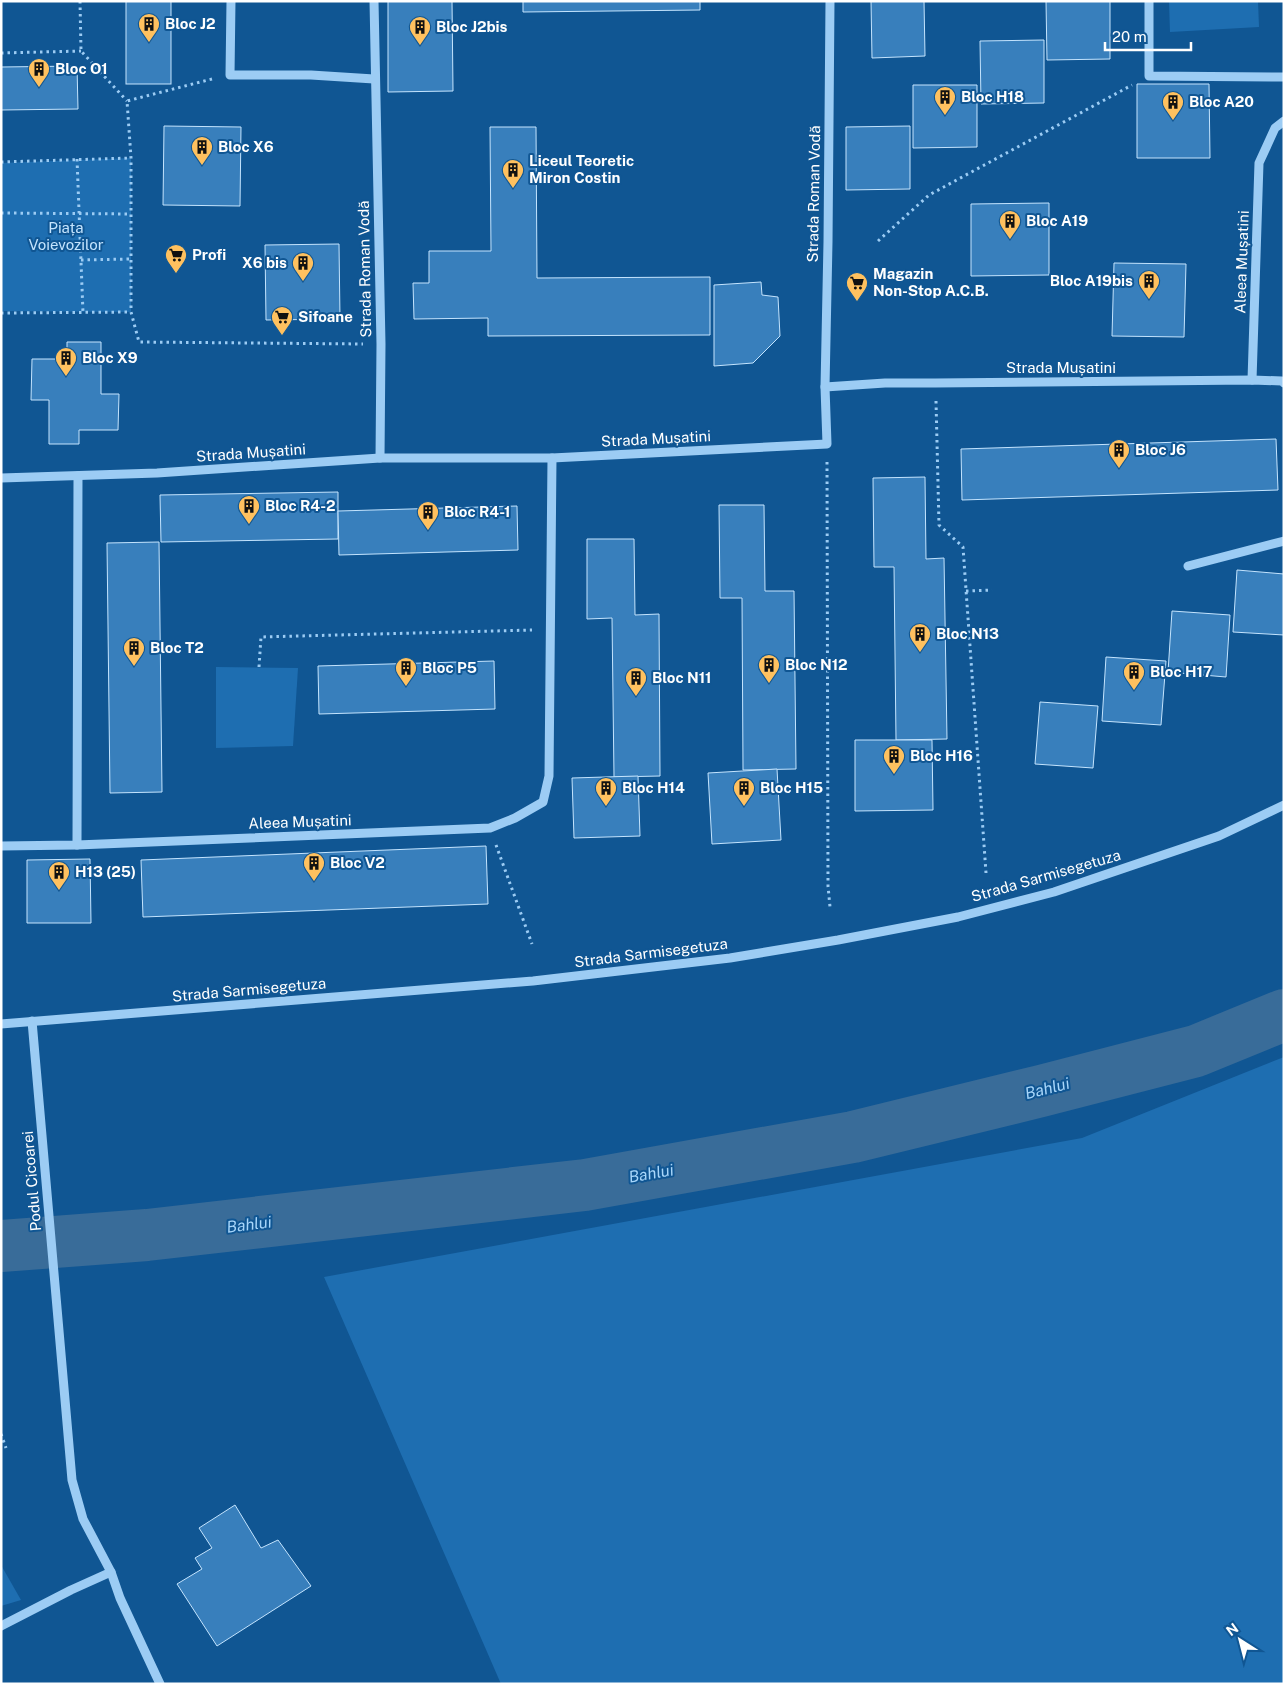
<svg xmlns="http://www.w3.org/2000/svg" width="1285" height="1685" font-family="'Public Sans',sans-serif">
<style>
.green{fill:#1e6eb1}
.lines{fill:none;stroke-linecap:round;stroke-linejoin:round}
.river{stroke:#396c99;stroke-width:52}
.building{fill:#387fbc;stroke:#c4e4fe}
.path{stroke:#9cccf4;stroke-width:3;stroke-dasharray:2.5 4;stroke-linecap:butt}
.minor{stroke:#9cccf4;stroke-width:9}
.labels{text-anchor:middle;stroke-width:4;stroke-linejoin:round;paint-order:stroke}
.poi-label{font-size:15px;font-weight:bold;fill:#fff;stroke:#105693;text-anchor:start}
.street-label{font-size:15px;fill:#fff;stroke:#105693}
.park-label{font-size:15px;fill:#c4e4fe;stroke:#105693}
.water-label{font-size:16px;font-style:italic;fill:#a8d6fa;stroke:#105693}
</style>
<rect width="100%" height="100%" fill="#105693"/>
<!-- green -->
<g class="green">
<path d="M1169,1H1258L1259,27L1170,32Z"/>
<path d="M131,158V312L1,311V163Z"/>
<path d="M216,667L298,668L293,746L216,748Z"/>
<path d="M1284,1057V1684H501L324,1277L1082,1138Z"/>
<path d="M1,1565L21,1600L1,1606Z"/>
</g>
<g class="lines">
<!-- river -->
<path class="river" d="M1,1246L147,1235L585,1185L853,1137L1041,1091L1196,1051L1284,1015"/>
</g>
<!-- building -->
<g class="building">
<rect x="126" y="1" width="45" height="83"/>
<path d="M388,1H452L453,91L388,92Z"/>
<path d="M523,1H700V10L523,12Z"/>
<path d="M871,1H924L925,56L872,58Z"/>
<path d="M1046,1H1110V59L1047,60Z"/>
<path d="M1044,40V103L981,104L980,41Z"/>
<path d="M77,66L78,109L1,110V67Z"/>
<path d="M1137,84H1209L1210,158H1137Z"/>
<path d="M913,85H977V147L913,148Z"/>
<path d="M164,126L241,127L240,206L163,205Z"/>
<path d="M910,126V189L846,190V127Z"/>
<path d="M490,127H536L537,278L710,277V335L488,336V318L414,319L413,283H429V251H491Z"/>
<path d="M1049,203V275L971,276V204Z"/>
<path d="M339,244L340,319L266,320L265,245Z"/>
<path d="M1114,263L1186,264L1184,337L1112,336Z"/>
<path d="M761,282L762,295L778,297L780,336L753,363L714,366V285Z"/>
<path d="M67,342H101V394H119L118,430H79V444H49V400H31L32,359H67Z"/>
<path d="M1276,439L1278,490L962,500L961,449Z"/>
<path d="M925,477L926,559L944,558L947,739L896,740L894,567H874L873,478Z"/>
<path d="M338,492V539L161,542L160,495Z"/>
<path d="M719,505H764L765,591H794L796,769L743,770L742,598H720Z"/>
<path d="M517,506L518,550L339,555L338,511Z"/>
<path d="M587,539H634L635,615L659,614L660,776L614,777L612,618L587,619Z"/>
<path d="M159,542L162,792L110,793L107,543Z"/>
<path d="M1237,570L1284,574V635L1233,632Z"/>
<path d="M1172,611L1230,615L1226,677L1168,672Z"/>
<path d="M1106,657L1166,661L1161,725L1102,721Z"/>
<path d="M494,661L495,709L319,714L318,666Z"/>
<path d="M1040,702L1098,706L1093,768L1035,764Z"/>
<path d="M855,740H932L933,810L855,811Z"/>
<path d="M777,769L781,840L712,844L708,773Z"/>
<path d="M638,776L640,836L574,838L572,778Z"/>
<path d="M486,846L488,904L143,917L141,860Z"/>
<path d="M90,859L91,923H27V860Z"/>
<path d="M235,1505L261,1548L278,1540L311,1586L217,1646L177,1584L202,1569L195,1558L212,1548L199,1528Z"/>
</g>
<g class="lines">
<!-- path -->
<g class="path">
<path d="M80,1L81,51L127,101"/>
<path d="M1,53L81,51"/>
<path d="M212,79L127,101L131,158V312L139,342L363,344"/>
<path d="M77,159L83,313"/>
<path d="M1,162L131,158"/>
<path d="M1,213L131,214"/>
<path d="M878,241L929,195L1132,85"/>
<path d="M81,260L131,259"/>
<path d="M1,313L131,312"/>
<path d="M936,401L939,525L963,547L986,873"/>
<path d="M827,462L828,886L830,907"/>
<path d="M966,591L992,590"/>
<path d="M259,667L261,637L532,630"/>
<path d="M496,845L532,944"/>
<path d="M1,1434L6,1448"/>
</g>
<!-- minor -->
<g class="minor">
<path d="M231,1L230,75H311L374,79"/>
<path d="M374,1L381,344L380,458"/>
<path d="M1149,1V76L1284,77"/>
<path d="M1252,380L1259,163L1275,128L1284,121"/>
<path d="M825,387L828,242L830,1"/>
<path d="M1,478L157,473L380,458H552L827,444L825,387L885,383H935L1252,380L1282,381L1284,383"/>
<path d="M1188,566L1284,541"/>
<path d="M77,845L78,476"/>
<path d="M1,846L77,845L490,828L515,818L543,802L549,776L552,458"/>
<path d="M32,1021L72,1480L83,1519L111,1572L120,1598L160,1684"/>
<path d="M1,1024L533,981L730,958L838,940L958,917L1054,892L1219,836L1284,805"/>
<path d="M1,1626L71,1590L111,1572"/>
</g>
</g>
<!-- icons -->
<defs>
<g id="building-pin" transform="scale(1.125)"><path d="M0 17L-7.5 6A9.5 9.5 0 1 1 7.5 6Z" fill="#ffc15f" stroke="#105693"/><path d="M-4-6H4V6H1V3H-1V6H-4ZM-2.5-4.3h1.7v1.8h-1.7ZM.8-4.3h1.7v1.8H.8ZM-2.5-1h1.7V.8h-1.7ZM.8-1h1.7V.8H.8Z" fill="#111"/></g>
<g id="supermarket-pin" transform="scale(1.125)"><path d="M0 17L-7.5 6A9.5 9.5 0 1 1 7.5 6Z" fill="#ffc15f" stroke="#105693"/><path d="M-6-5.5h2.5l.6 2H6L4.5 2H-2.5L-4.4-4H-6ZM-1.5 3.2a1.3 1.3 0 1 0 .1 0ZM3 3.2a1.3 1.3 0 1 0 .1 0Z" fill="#111"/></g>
</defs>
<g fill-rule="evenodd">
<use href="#building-pin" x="149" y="24"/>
<use href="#building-pin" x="420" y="27"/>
<use href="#building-pin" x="39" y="69"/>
<use href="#building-pin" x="945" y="97"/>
<use href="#building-pin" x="1173" y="102"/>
<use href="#building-pin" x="202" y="147"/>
<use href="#building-pin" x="513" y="170"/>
<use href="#building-pin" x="1010" y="221"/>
<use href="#supermarket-pin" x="176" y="255"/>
<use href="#building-pin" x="303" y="263"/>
<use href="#building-pin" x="1149" y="281"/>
<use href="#supermarket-pin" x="857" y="283"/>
<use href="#supermarket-pin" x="282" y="317"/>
<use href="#building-pin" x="66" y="358"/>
<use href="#building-pin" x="1119" y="450"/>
<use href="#building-pin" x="249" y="506"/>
<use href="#building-pin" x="428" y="512"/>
<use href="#building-pin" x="920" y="634"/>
<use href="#building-pin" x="134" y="648"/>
<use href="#building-pin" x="769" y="665"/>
<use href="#building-pin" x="406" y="668"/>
<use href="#building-pin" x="1134" y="672"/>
<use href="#building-pin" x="636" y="678"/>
<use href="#building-pin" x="894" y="756"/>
<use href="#building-pin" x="606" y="788"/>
<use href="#building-pin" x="744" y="788"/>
<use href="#building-pin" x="314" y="863"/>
<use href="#building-pin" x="59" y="872"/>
</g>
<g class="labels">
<!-- poi labels -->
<g class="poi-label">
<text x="165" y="29">Bloc J2</text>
<text x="436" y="32">Bloc J2bis</text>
<text x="55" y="74">Bloc O1</text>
<text x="961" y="102">Bloc H18</text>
<text x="1189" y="107">Bloc A20</text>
<text x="218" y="152">Bloc X6</text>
<text x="529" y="166">Liceul Teoretic<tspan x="529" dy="17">Miron Costin</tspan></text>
<text x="1026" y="226">Bloc A19</text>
<text x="192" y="260">Profi</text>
<text x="287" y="268" text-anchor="end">X6 bis</text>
<text x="873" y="279">Magazin<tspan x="873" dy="17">Non-Stop A.C.B.</tspan></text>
<text x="1133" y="286" text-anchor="end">Bloc A19bis</text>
<text x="298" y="322">Sifoane</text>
<text x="82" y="363">Bloc X9</text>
<text x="1135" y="455">Bloc J6</text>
<text x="265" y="511">Bloc R4-2</text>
<text x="444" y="517">Bloc R4-1</text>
<text x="936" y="639">Bloc N13</text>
<text x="150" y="653">Bloc T2</text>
<text x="785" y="670">Bloc N12</text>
<text x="422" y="673">Bloc P5</text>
<text x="1150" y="677">Bloc H17</text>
<text x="652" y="683">Bloc N11</text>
<text x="910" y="761">Bloc H16</text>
<text x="622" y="793">Bloc H14</text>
<text x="760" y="793">Bloc H15</text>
<text x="330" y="868">Bloc V2</text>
<text x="75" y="877">H13 (25)</text>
</g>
<!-- street labels -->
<g class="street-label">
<text transform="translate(814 194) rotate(-89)" y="5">Strada Roman Vodă</text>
<text transform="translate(1242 262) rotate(-88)" y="5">Aleea Mușatini</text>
<text transform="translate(365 269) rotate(-91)" y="5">Strada Roman Vodă</text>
<text x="1061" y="373">Strada Mușatini</text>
<text transform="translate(656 439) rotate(-3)" y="5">Strada Mușatini</text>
<text transform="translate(251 453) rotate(-4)" y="5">Strada Mușatini</text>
<text transform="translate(300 822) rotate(-2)" y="5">Aleea Mușatini</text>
<text transform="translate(1046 876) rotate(-16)" y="5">Strada Sarmisegetuza</text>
<text transform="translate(651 953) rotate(-7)" y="5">Strada Sarmisegetuza</text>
<text transform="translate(249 990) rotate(-5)" y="5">Strada Sarmisegetuza</text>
<text transform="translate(32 1181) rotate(-95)" y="5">Podul Cicoarei</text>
</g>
<!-- park labels -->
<g class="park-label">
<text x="66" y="233">Piața<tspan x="66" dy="17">Voievozilor</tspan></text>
</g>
<!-- water labels -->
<g class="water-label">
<text transform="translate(1047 1088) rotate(-14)" y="6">Bahlui</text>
<text transform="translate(651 1173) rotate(-10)" y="6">Bahlui</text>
<text transform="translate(249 1224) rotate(-7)" y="6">Bahlui</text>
</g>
</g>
<!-- border -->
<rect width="1285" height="1685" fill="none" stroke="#ffffff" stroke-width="5"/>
<!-- north arrow -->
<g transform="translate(1240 1640) rotate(324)" stroke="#105693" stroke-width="4" paint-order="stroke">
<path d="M0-4L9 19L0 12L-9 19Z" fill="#ffffff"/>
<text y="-8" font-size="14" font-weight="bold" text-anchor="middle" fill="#ffffff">N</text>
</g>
<!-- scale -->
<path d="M1105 42v8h86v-8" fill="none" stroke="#ffffff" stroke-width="2.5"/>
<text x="1112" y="42" font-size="15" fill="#ffffff" stroke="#105693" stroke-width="4" paint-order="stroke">20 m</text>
</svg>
